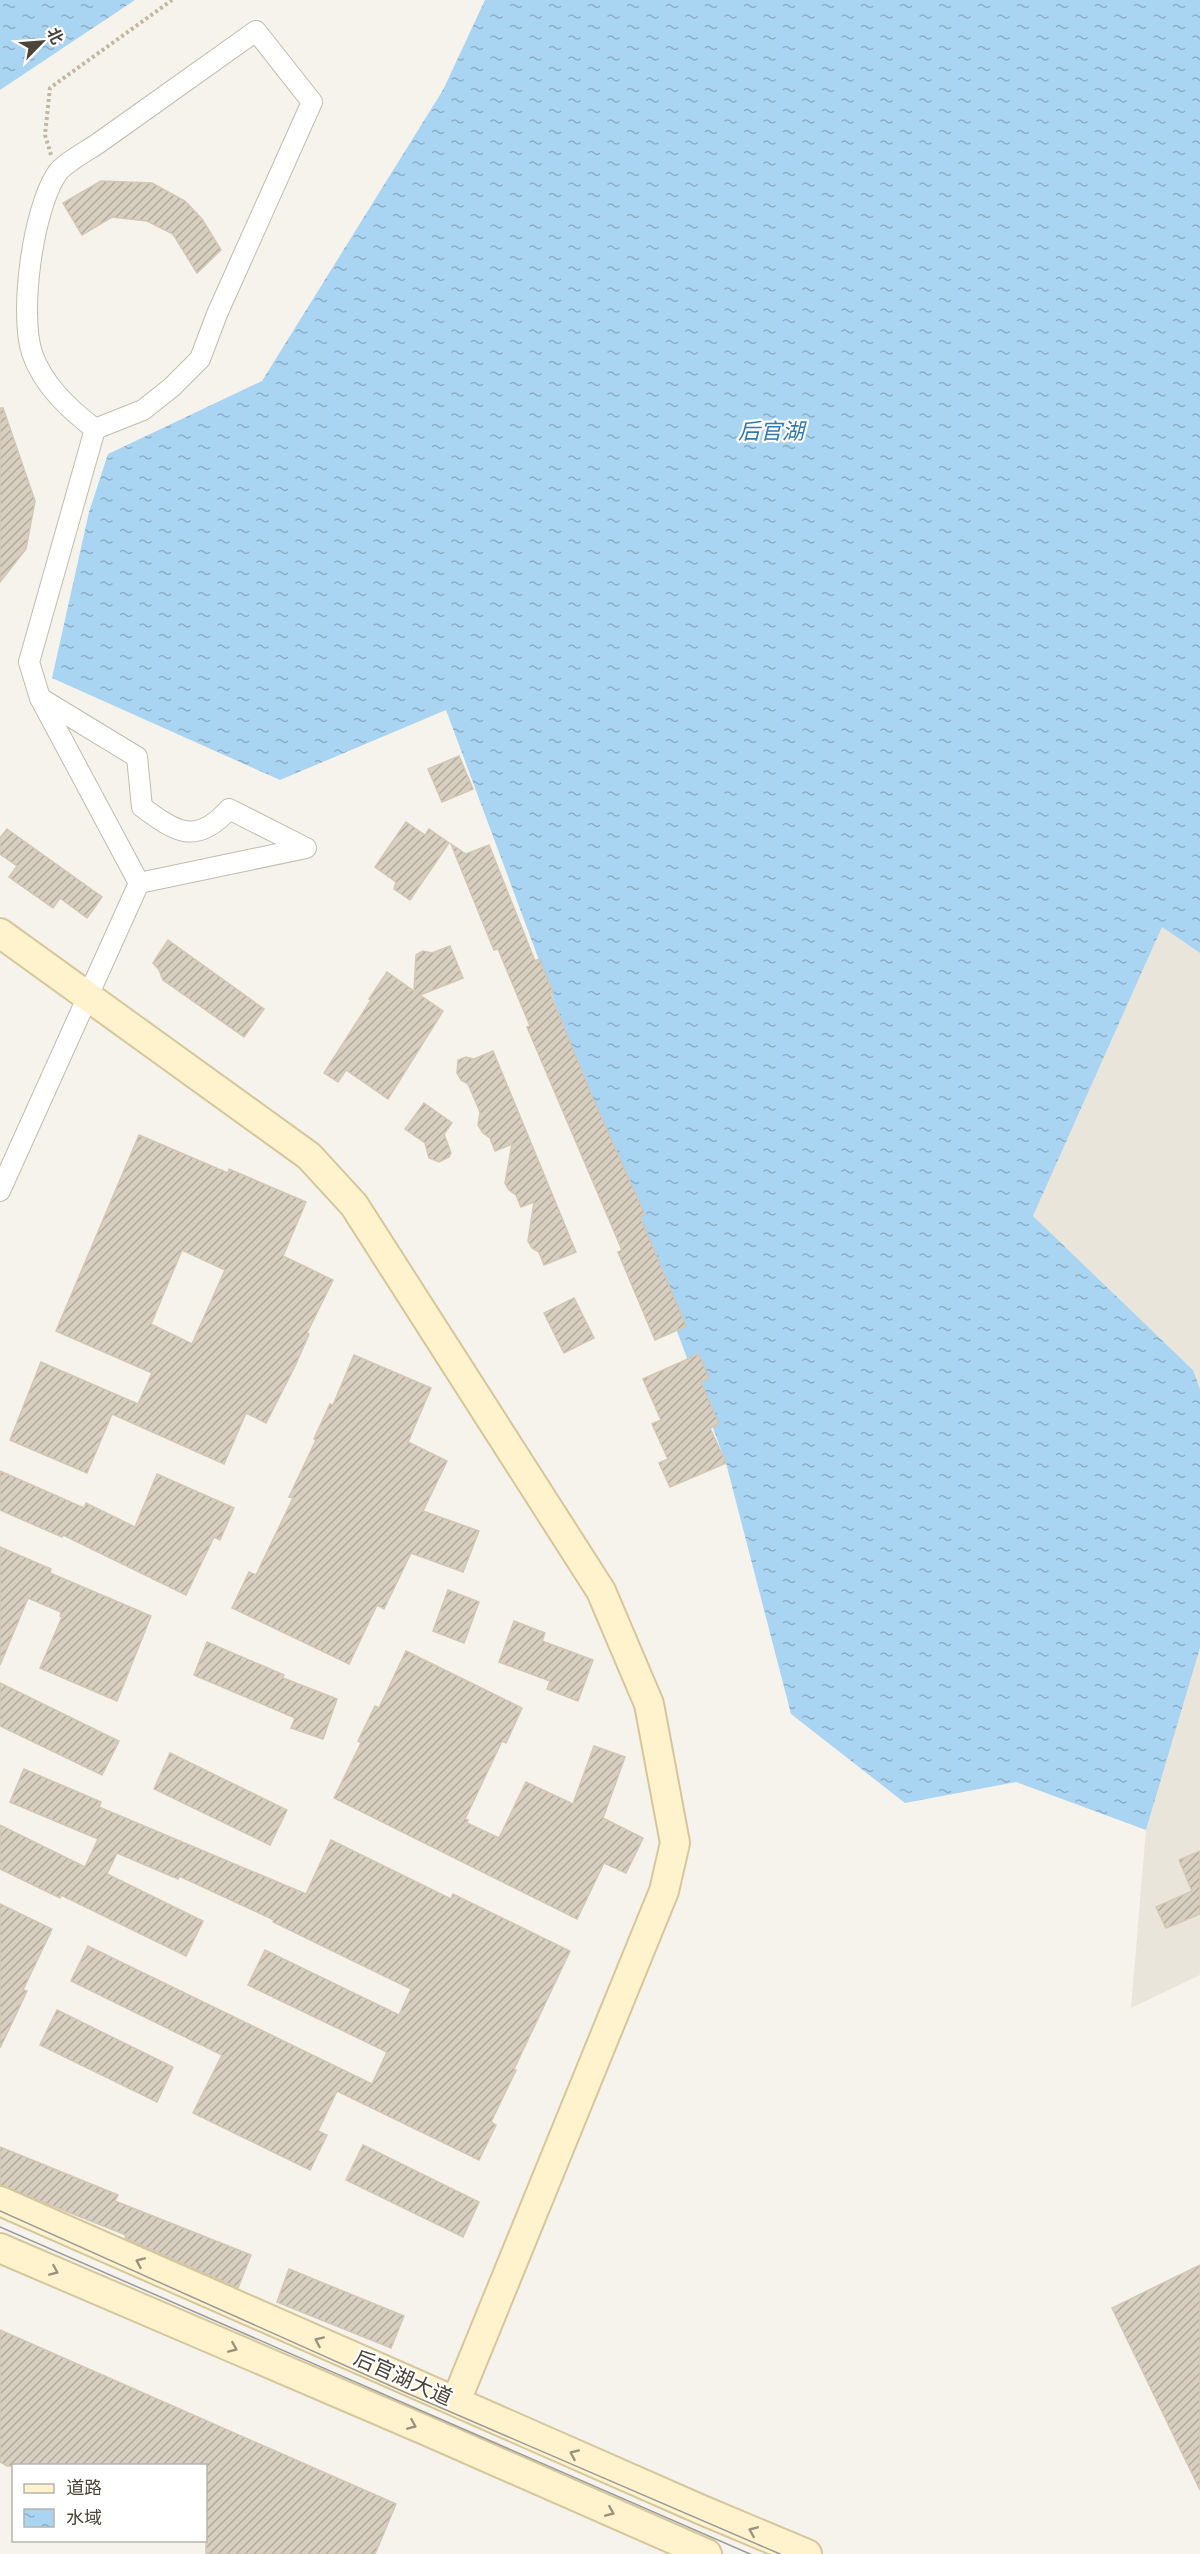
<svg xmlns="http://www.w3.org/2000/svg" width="1200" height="2554" font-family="Rubik,'Noto Sans SC',sans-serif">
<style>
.residential{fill:#eae5da}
.water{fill:url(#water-ripples)}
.building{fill:url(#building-hatch);stroke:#d3c7b4;stroke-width:1.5;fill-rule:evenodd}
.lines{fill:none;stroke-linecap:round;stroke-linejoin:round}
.street-casing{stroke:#c2bbae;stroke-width:22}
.secondary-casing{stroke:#d6c79b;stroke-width:32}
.path{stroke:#c4b79f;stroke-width:4;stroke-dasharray:3 3;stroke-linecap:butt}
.street{stroke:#fff;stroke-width:20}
.secondary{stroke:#fff3cd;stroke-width:28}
.tram{stroke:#9a9a9a;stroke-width:1.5}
.oneway{stroke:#9c937c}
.labels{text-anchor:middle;stroke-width:4.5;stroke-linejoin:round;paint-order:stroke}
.street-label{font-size:21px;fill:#4b4439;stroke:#fff}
.water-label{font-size:22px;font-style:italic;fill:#2e7ab2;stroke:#fff}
</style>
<defs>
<pattern id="water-ripples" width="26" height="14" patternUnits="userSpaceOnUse" patternTransform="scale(1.5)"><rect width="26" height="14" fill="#a9d4f2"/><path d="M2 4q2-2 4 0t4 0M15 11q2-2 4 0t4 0" fill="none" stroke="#8caec5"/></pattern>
<pattern id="building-hatch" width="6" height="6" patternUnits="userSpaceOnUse" patternTransform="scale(1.5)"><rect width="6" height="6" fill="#d8cfc1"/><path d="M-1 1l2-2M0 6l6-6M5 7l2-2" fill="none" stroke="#b1aa9e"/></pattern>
</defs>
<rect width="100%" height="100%" fill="#f6f3ec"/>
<!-- residential -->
<g class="residential">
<path d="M1162,927L1200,953V1389L1193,1370L1033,1216Z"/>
<path d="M1200,1648V1975L1131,2008L1146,1830Z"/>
</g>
<!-- water -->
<g class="water">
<path d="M0,0H135L0,90Z"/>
<path d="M485,0H1200V953L1162,927L1033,1216L1193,1370L1200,1389V1648L1146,1830L1016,1782L905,1803L791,1714L726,1463L446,710L280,780L52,678L89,512L108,454L262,381L443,90Z"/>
</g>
<!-- building -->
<g class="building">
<path d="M101,181L152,183L185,201L202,219L221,250L197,273L173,234L147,221L112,217L82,235L63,203Z"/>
<path d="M0,408H3L35,501L26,549L0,582Z"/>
<path d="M459,756L473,789L442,802L428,769Z"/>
<path d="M406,822L425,835L429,829L449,843L410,900L394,889L396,882L375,867Z"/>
<path d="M7,829L102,897L87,918L60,898L53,908L9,877L17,866L0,854V838Z"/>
<path d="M451,844L466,854L489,845L535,961L539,959L553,992L550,993L594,1101L645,1215L640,1217L686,1326L655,1340L618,1252L622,1250L527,1027L530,1026L498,949L494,950Z"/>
<path d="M168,940L264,1009L244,1037L163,980L159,970L153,963Z"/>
<path d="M450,946L463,978L420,995L443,1011L388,1099L346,1070L338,1082L324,1073L371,1000L369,999L387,972L414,991L416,955L423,951L432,953Z"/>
<path d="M493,1051L576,1252L544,1265L539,1252L532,1248L528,1241L534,1202L521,1207L516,1195L509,1190L505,1183L512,1144L495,1151L490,1138L483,1133L478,1125L480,1112L468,1084L461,1080L457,1073L458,1060L466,1057L474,1059Z"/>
<path d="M424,1103L452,1123L444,1134L451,1153L449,1157L439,1162L429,1158L425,1143L405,1129Z"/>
<path d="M139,1135L228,1173L229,1169L306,1202L283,1256L333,1280L307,1333L309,1334L295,1366L266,1423L246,1413L224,1464L112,1414L87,1473L10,1440L41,1362L138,1404L152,1373L56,1331ZM182,1250L225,1270L192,1344L151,1324Z"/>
<path d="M574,1298L594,1338L564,1353L544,1313Z"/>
<path d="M699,1354L709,1378L701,1382L719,1424L710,1428L726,1463L670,1487L659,1463L668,1459L652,1424L661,1420L643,1379Z"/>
<path d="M354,1355L431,1388L408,1442L447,1461L423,1511L479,1531L463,1572L411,1553L384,1609L377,1605L349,1664L232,1608L249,1572L256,1575L293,1498L289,1497L316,1440L314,1439L330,1404L333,1405Z"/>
<path d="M0,1471L84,1508L86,1503L135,1527L157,1474L234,1508L220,1540L214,1537L186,1595L63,1535L62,1537L0,1510Z"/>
<path d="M0,1547L51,1569L50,1573L151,1616L117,1701L40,1668L62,1617L60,1616L61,1612L28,1598L0,1665Z"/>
<path d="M448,1590L479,1602L464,1643L433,1631Z"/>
<path d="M514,1621L545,1633L542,1641L593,1660L578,1701L547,1689L550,1681L499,1662Z"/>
<path d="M207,1642L284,1675L283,1678L337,1699L323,1739L291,1728L295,1718L194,1675Z"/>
<path d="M406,1651L522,1708L506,1743L502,1741L465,1819L468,1820L467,1823L499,1838L526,1782L573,1804L594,1746L625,1757L603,1818L643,1838L626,1873L604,1863L577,1919L334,1798L361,1743L358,1741L375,1706L379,1708Z"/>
<path d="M0,1683L119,1741L102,1775L0,1726Z"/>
<path d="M170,1753L287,1810L270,1845L154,1789Z"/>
<path d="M24,1769L101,1802L99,1807L306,1894L331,1840L451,1899L453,1894L570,1951L514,2069L516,2070L491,2122L496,2125L479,2160L337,2091L318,2131L327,2135L310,2170L193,2113L222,2055L71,1981L88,1946L372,2084L387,2052L248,1985L265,1950L399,2015L411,1989L273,1922L274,1920L179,1876L178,1879L117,1853L107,1874L203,1921L186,1956L61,1895L60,1898L0,1869V1825L85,1867L98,1839L10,1802Z"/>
<path d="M1200,1851V1914L1166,1928L1156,1907L1192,1891L1179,1860Z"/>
<path d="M0,1904L52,1929L23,1990L27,1991L0,2048Z"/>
<path d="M57,2010L173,2067L157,2102L40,2045Z"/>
<path d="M363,2145L479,2202L463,2237L346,2180Z"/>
<path d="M0,2147L118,2195L115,2201L251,2255L238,2288L125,2238L126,2235L0,2185Z"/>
<path d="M1200,2265V2490L1112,2308Z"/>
<path d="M289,2269L404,2316L391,2348L277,2302Z"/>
<path d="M0,2330L396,2504L375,2554H206V2466H7L0,2462Z"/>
</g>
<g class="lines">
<!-- street casing -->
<g class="street-casing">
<g id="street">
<path d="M256,31L312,102L217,314L200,359L172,387L143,410L95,429C69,409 43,385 32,353C19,312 33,211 56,175C62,164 89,150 100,142C152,105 204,68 256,31Z"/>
<path d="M95,429L29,662L40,698L139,883"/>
<path d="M0,1191L139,883L306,848L229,809C196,846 176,832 142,807L137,757L40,698"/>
</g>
</g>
<!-- secondary casing -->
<g class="secondary-casing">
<g id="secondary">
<path d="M0,933L309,1156L354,1205L601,1591L649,1704L675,1843L664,1891L456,2401"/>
<path d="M0,2201L702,2510L807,2554"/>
<path d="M0,2248L427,2431L707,2554"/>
</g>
</g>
<!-- path -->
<path class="path" d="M51,155L45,135L50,88L172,0"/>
<!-- street -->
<use href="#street" class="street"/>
<!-- secondary -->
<use href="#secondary" class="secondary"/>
<!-- tram -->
<g class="tram">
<path d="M0,2211L402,2391L780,2554"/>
<path d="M0,2227L750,2554"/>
</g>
</g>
<!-- one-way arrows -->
<defs><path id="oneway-chevron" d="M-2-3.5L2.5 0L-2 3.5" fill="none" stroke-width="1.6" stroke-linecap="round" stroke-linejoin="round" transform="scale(1.5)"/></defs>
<g class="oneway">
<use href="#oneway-chevron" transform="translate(140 2262) rotate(-156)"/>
<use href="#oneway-chevron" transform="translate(54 2271) rotate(23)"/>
<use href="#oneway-chevron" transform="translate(319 2341) rotate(-156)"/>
<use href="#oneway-chevron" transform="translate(233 2348) rotate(23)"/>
<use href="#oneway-chevron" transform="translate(412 2425) rotate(23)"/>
<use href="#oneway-chevron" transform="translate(574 2454) rotate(-156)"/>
<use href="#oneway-chevron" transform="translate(610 2512) rotate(23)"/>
<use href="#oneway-chevron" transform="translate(753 2531) rotate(-157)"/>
</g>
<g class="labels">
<!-- street labels -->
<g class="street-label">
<text transform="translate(403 2378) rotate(24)" y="7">后官湖大道</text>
</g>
<!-- water labels -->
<g class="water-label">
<text x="771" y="439">后官湖</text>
</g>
</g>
<!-- legend -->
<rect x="12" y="2464" width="195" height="78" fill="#ffffff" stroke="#b7b4b0" stroke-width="1.5"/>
<rect x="24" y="2484" width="30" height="9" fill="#fff3cd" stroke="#b7b4b0" stroke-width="1.5"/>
<text x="66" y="2494" font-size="18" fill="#4b4439">道路</text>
<rect x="24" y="2509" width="30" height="18" fill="url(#water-ripples)" stroke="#b7b4b0" stroke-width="1.5"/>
<text x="66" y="2524" font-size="18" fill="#4b4439">水域</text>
<!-- north arrow -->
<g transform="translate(42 42) rotate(65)" stroke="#ffffff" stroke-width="4.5" paint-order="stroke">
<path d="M0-4.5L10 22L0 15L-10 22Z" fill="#4b4439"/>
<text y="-9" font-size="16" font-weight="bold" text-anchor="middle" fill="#4b4439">北</text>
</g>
</svg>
